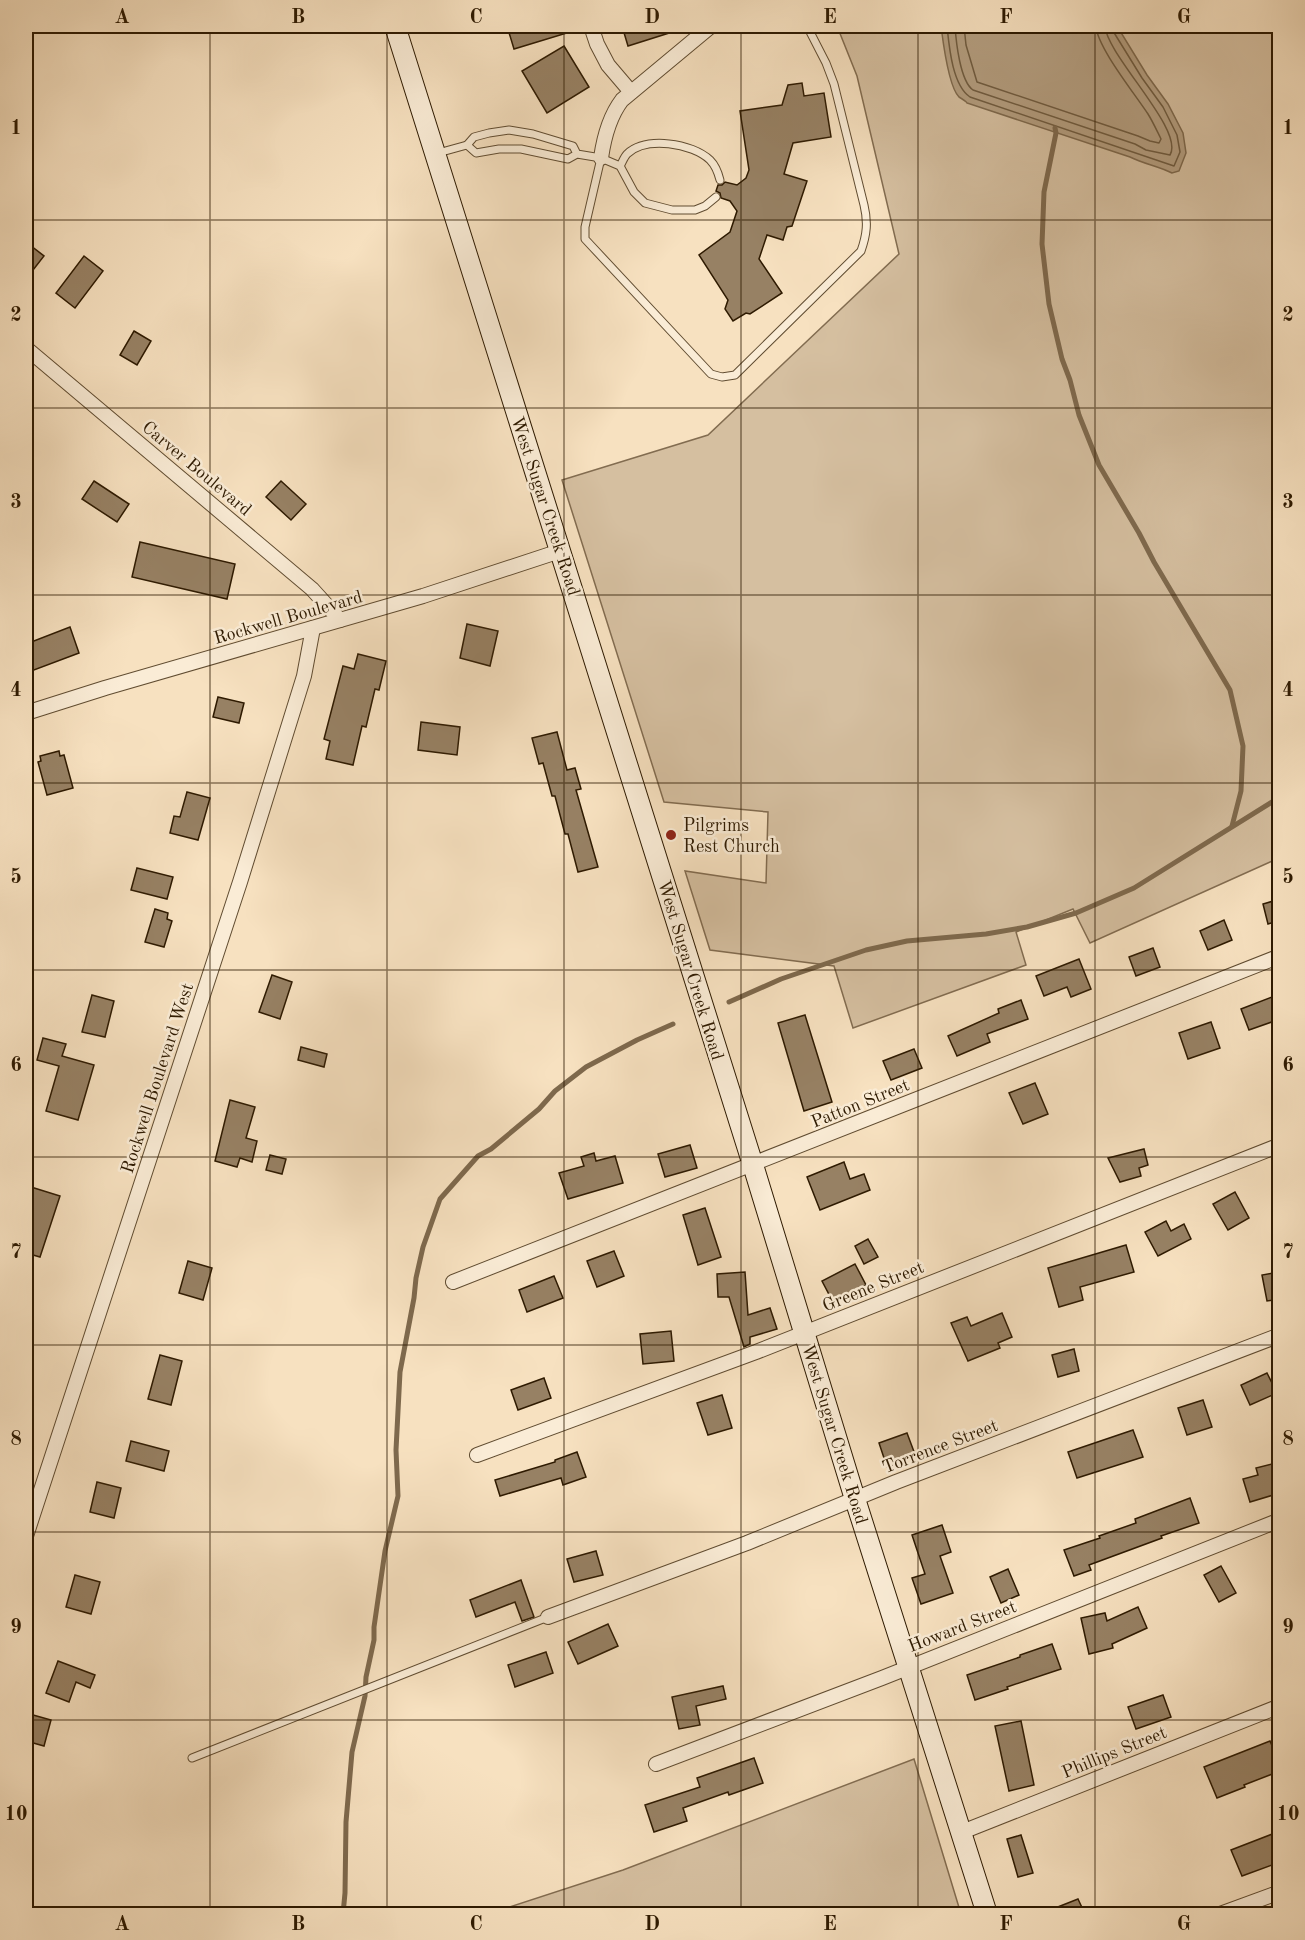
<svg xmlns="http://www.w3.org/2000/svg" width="1305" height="1940" font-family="'Old Standard TT',serif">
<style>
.green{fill:#d5bfa0;stroke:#826c50;stroke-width:1.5}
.water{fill:#b39d7f;stroke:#7e694d;stroke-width:1.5}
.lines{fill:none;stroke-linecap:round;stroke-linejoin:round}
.shore{stroke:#705c40;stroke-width:1.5}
.stream{stroke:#7e694d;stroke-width:5}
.building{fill:#978164;stroke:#2e1a01;stroke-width:1.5}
.lane-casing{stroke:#604c31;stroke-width:9}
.street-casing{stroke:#604c31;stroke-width:16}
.secondary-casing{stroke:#2e1a01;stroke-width:22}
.lane{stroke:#faecd6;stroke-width:7}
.street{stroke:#faecd6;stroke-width:14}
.secondary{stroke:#faecd6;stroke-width:20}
.grid{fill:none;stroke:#2e1a01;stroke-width:1.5;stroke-opacity:0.55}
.poi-dot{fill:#8f2418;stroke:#faecd6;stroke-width:2}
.labels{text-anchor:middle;stroke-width:5;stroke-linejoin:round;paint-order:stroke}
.street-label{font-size:18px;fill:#2e1a01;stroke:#faecd6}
.poi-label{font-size:18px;fill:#2e1a01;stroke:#faecd6;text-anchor:start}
.neatline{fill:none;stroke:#2e1a01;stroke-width:2}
.grid-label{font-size:20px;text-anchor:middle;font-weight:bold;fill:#2e1a01}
</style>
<rect width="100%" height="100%" fill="#f7e1c0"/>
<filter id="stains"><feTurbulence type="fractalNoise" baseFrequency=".00333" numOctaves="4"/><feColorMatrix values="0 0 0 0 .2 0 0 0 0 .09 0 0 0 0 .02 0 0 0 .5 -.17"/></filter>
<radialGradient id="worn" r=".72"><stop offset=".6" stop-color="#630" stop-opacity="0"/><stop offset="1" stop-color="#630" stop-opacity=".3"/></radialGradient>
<!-- green -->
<g class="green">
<path d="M837,26H1188L1192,28L1235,26H1279V858L1090,943L1073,909L1016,932L1026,965L853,1028L834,966L710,950L685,871L766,883L768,812L664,802L562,480L708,435L899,254L857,76Z"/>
<path d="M914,1759L961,1914H488L623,1870Z"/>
</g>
<!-- water -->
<path class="water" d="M941,26H1117L1147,75L1168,104L1183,133L1186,153L1179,171L1172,173C1158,166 1144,164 1130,157L967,103C967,102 959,97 959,97C948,86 943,41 941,26Z"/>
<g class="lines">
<!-- shore -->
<g class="shore">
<path d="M947,26C949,45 952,85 970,97L1174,166L1180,152L1177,135L1163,107L1142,78L1113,31V26"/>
<path d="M955,26C956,41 960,81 973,90L1135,144L1146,150L1170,155C1185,130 1107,56 1105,26"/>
<path d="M964,26L966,45L977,82L1138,136L1150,141L1159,143L1161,139C1157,131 1153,122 1148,114C1135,94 1097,47 1096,26"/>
</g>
<!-- stream -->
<g class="stream">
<path d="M1055,128L1056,133L1044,192L1042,244L1049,304L1062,359L1070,380L1079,415L1099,465L1139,533L1154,562L1230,690L1243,746L1241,791L1232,826"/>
<path d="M729,1002L781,979L866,950L907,941L986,934L1027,927L1076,913L1134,888L1280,797"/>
<path d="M343,1914L345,1893L346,1822L352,1752L365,1696L366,1677L374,1640V1627L385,1551L398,1496L396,1450L400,1372L414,1298L416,1278L423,1247L440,1199L478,1156L491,1149L539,1109L555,1091L586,1067L637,1040L673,1024"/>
</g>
</g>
<!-- building -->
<g class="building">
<path d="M507,26H580V29L514,49Z"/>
<path d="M622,26H684L685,28L628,46Z"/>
<path d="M564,46L589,87L547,113L522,71Z"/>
<path d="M802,83L804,96L824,93L831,137L793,143L784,174L807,181L792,226L787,227L783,240L767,235L759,259L782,293L750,314L746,313L733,321L725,309L728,300L699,255L730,232L737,211L730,201L721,198L720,193L716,191L718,185H722L725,182L737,185L746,178L749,170L740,111L782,105L788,85Z"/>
<path d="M26,242L44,256L26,279Z"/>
<path d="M84,256L103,271L75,308L56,293Z"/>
<path d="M134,331L151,341L137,365L120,355Z"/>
<path d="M94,481L129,504L117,522L82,499Z"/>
<path d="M281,481L306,504L291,520L266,497Z"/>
<path d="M140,542L235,564L227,599L132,577Z"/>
<path d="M467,624L498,631L490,666L460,658Z"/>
<path d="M70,627L79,653L26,673V644Z"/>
<path d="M358,654L386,661L379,690L375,689L366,727L362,726L353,765L326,759L330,741L324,739L343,666L354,669Z"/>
<path d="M218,697L244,703L239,723L213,717Z"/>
<path d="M421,722L460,727L457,755L418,750Z"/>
<path d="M557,732L567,770L575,768L581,789L576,790L598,867L578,872L568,834H565L555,796H552L543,763L539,764L532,738Z"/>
<path d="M59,751L60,756L64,755L73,788L47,795L38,762L41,761L40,756Z"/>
<path d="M187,792L210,798L198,840L170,833L174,816L180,817Z"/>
<path d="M137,868L173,877L167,899L131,890Z"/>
<path d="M1280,899V920L1268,924L1263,904Z"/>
<path d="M155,909L168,913L167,919L172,921L164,947L145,942Z"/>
<path d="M1224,920L1232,940L1208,950L1200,931Z"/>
<path d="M1153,948L1160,967L1136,976L1129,957Z"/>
<path d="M1079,959L1091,989L1071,997L1067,987L1044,996L1036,976Z"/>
<path d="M272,975L292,982L280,1019L259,1012Z"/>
<path d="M92,995L114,1001L105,1037L82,1032Z"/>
<path d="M1272,997L1280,1019L1249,1030L1241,1009Z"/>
<path d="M1021,1000L1028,1019L987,1034L990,1042L957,1056L948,1036L999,1013L998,1009Z"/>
<path d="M805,1015L832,1102L804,1111L778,1023Z"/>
<path d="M1211,1022L1220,1048L1188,1059L1179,1033Z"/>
<path d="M43,1038L66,1044L62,1056L94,1065L78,1120L46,1111L59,1066L37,1060Z"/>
<path d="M301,1047L327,1054L324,1067L298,1060Z"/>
<path d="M914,1049L922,1068L891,1080L883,1061Z"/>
<path d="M1035,1083L1048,1114L1023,1124L1009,1093Z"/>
<path d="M230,1100L255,1107L246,1138L257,1141L252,1162L240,1158L237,1167L215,1161Z"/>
<path d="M690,1145L697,1168L665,1177L658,1154Z"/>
<path d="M1144,1149L1148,1165L1139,1168L1141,1176L1120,1182L1108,1158Z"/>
<path d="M594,1153L596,1161L615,1156L623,1183L568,1199L559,1173L584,1166L581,1157Z"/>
<path d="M270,1155L286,1159L282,1174L266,1170Z"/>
<path d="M844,1162L850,1179L864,1174L870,1190L820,1210L807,1177Z"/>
<path d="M31,1187L60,1196L40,1257L26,1253V1204Z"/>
<path d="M1235,1192L1249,1218L1228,1230L1213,1204Z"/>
<path d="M705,1208L721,1257L698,1265L683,1215Z"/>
<path d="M1166,1221L1171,1231L1184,1224L1191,1239L1158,1256L1145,1232Z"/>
<path d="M868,1239L878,1257L864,1264L855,1246Z"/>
<path d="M1126,1245L1134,1272L1080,1287L1083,1300L1059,1307L1048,1268Z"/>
<path d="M614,1251L624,1276L597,1287L587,1261Z"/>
<path d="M188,1261L212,1268L203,1300L179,1293Z"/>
<path d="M855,1264L866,1285L833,1302L822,1281Z"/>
<path d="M745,1272L748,1315L770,1308L777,1329L750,1337V1344L744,1347L729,1297H718L717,1274Z"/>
<path d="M1280,1272V1299L1267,1301L1262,1275Z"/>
<path d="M554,1276L563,1298L527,1312L519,1290Z"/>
<path d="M1002,1313L1012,1337L998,1343L1000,1348L968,1361L951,1323L967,1317L971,1326Z"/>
<path d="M671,1331L674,1361L643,1364L640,1334Z"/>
<path d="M1074,1349L1079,1371L1058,1377L1052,1355Z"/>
<path d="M160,1355L182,1361L171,1405L148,1399Z"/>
<path d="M1267,1373L1277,1393L1250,1405L1241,1385Z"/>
<path d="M544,1378L551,1398L518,1410L511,1390Z"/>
<path d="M722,1395L732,1428L708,1435L697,1403Z"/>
<path d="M1203,1400L1212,1427L1187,1435L1178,1408Z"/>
<path d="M1133,1430L1143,1457L1077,1478L1068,1452Z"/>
<path d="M907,1433L916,1457L887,1467L879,1443Z"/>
<path d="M131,1441L169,1451L164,1471L126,1461Z"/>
<path d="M577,1452L586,1477L563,1485L561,1478L500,1496L495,1480L555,1462V1460Z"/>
<path d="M1272,1464L1280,1493L1250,1502L1243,1479L1258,1475L1256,1468Z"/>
<path d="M97,1482L121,1488L114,1518L90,1512Z"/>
<path d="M1190,1498L1199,1523L1161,1536L1162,1538L1089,1565L1091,1570L1074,1576L1064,1550L1100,1538L1099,1536L1136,1523L1135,1519Z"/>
<path d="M942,1525L951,1552L940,1556L953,1593L921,1604L912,1578L925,1574L912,1535Z"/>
<path d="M596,1551L603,1575L574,1582L567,1559Z"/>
<path d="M1221,1566L1236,1593L1219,1602L1204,1575Z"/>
<path d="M1008,1569L1019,1595L1001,1603L990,1577Z"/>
<path d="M75,1575L100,1582L91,1614L66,1607Z"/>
<path d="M521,1580L534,1617L522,1621L515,1602L476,1617L470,1600Z"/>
<path d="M1138,1607L1147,1628L1112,1644L1113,1648L1089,1654L1081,1618L1105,1613L1107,1621Z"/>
<path d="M608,1624L618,1646L578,1664L568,1642Z"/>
<path d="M1052,1644L1061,1669L1007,1687L1008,1689L975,1700L967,1675L1020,1657V1655Z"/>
<path d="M546,1652L553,1673L515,1687L508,1665Z"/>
<path d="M58,1661L95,1675L90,1688L76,1682L69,1702L46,1693Z"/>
<path d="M723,1686L726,1699L696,1706L700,1725L679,1729L672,1697Z"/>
<path d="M1163,1695L1171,1717L1136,1729L1128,1707Z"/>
<path d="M26,1713L51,1720L44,1746L26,1741Z"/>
<path d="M1021,1721L1034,1785L1009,1791L995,1726Z"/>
<path d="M1270,1741L1280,1764V1771L1244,1785L1245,1787L1217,1798L1204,1767Z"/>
<path d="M754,1758L763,1783L729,1795L728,1792L683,1808L687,1821L654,1832L645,1805L700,1787L697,1778Z"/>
<path d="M1280,1831V1862L1242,1876L1231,1850Z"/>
<path d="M1021,1835L1033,1873L1018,1877L1007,1839Z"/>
<path d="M1078,1899L1085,1914H1040Z"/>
</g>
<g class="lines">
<!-- lane casing -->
<g class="lane-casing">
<g id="lane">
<path d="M438,153L467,145"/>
<path d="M577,154L573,146L533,134L509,130L489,133L474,137L467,145L476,153L499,149H521L568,159L577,154L601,158L620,166L634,192L645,203L672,210H695L705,206L716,197"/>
<path d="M601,158L585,227V239L711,374L722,377L735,375L861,251C867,234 868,222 864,205L834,84L826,63L807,26"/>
<path d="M620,166C622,163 624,157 627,154C646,136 692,143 710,160C716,166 718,172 720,180"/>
<path d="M192,1758L548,1617"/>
</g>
</g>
<!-- street casing -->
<g class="street-casing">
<g id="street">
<path d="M591,26L597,44L608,65L631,92"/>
<path d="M601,158C604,137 609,117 622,100L711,26"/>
<path d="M26,348L312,589L340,620"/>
<path d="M26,713L105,688L423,596L560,551"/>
<path d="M453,1282L1280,956"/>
<path d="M477,1455L756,1352L1280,1145"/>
<path d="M26,1536L240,882L304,676L313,628"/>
<path d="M548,1617L747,1543L896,1482L1280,1335"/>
<path d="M656,1764L882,1678L1280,1520"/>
<path d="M962,1832L1280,1706"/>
<path d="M1220,1914L1280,1892"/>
</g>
</g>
<!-- secondary casing -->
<g class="secondary-casing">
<path id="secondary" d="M395,26L753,1165L855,1499L987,1914"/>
</g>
<!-- lane -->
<use href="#lane" class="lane"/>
<!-- street -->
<use href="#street" class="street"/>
<!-- secondary -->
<use href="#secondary" class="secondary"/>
</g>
<!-- grid -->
<path class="grid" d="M210,26V1914M387,26V1914M564,26V1914M741,26V1914M918,26V1914M1095,26V1914M26,220H1280M26,408H1280M26,595H1280M26,783H1280M26,970H1280M26,1157H1280M26,1345H1280M26,1532H1280M26,1720H1280"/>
<!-- markers -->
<circle class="poi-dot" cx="671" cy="835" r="6"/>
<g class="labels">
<!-- street labels -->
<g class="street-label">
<text transform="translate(197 468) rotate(40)" y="6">Carver Boulevard</text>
<text transform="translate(546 506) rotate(72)" y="6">West Sugar Creek Road</text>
<text transform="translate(288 617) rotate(-16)" y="6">Rockwell Boulevard</text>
<text transform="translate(691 970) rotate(73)" y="6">West Sugar Creek Road</text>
<text transform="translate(157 1078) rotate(-72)" y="6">Rockwell Boulevard West</text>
<text transform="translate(860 1103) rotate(-22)" y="6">Patton Street</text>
<text transform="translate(873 1286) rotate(-22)" y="6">Greene Street</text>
<text transform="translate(835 1434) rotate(73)" y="6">West Sugar Creek Road</text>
<text transform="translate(940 1446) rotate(-21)" y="6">Torrence Street</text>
<text transform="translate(962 1626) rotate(-21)" y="6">Howard Street</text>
<text transform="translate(1114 1752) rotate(-22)" y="6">Phillips Street</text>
</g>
<!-- poi labels -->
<g class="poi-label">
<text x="683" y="831">Pilgrims<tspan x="683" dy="21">Rest Church</tspan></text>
</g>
</g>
<!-- margin -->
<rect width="1305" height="1940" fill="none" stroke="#f7e1c0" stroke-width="66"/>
<rect x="33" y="33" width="1239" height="1874" class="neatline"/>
<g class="grid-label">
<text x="122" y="23">A</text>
<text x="298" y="23">B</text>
<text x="476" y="23">C</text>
<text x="652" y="23">D</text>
<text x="830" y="23">E</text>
<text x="1006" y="23">F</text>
<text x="1184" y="23">G</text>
<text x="16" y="134">1</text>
<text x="1288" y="134">1</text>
<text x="16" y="321">2</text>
<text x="1288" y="321">2</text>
<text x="16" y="508">3</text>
<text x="1288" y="508">3</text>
<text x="16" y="696">4</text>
<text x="1288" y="696">4</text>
<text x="16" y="883">5</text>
<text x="1288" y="883">5</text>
<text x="16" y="1071">6</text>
<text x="1288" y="1071">6</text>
<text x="16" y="1258">7</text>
<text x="1288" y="1258">7</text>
<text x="16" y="1445">8</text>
<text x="1288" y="1445">8</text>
<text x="16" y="1633">9</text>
<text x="1288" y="1633">9</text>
<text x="16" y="1820">10</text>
<text x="1288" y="1820">10</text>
<text x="122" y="1930">A</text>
<text x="298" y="1930">B</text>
<text x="476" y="1930">C</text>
<text x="652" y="1930">D</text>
<text x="830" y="1930">E</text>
<text x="1006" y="1930">F</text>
<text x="1184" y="1930">G</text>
</g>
<rect width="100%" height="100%" filter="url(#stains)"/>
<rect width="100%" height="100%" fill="url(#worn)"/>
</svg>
